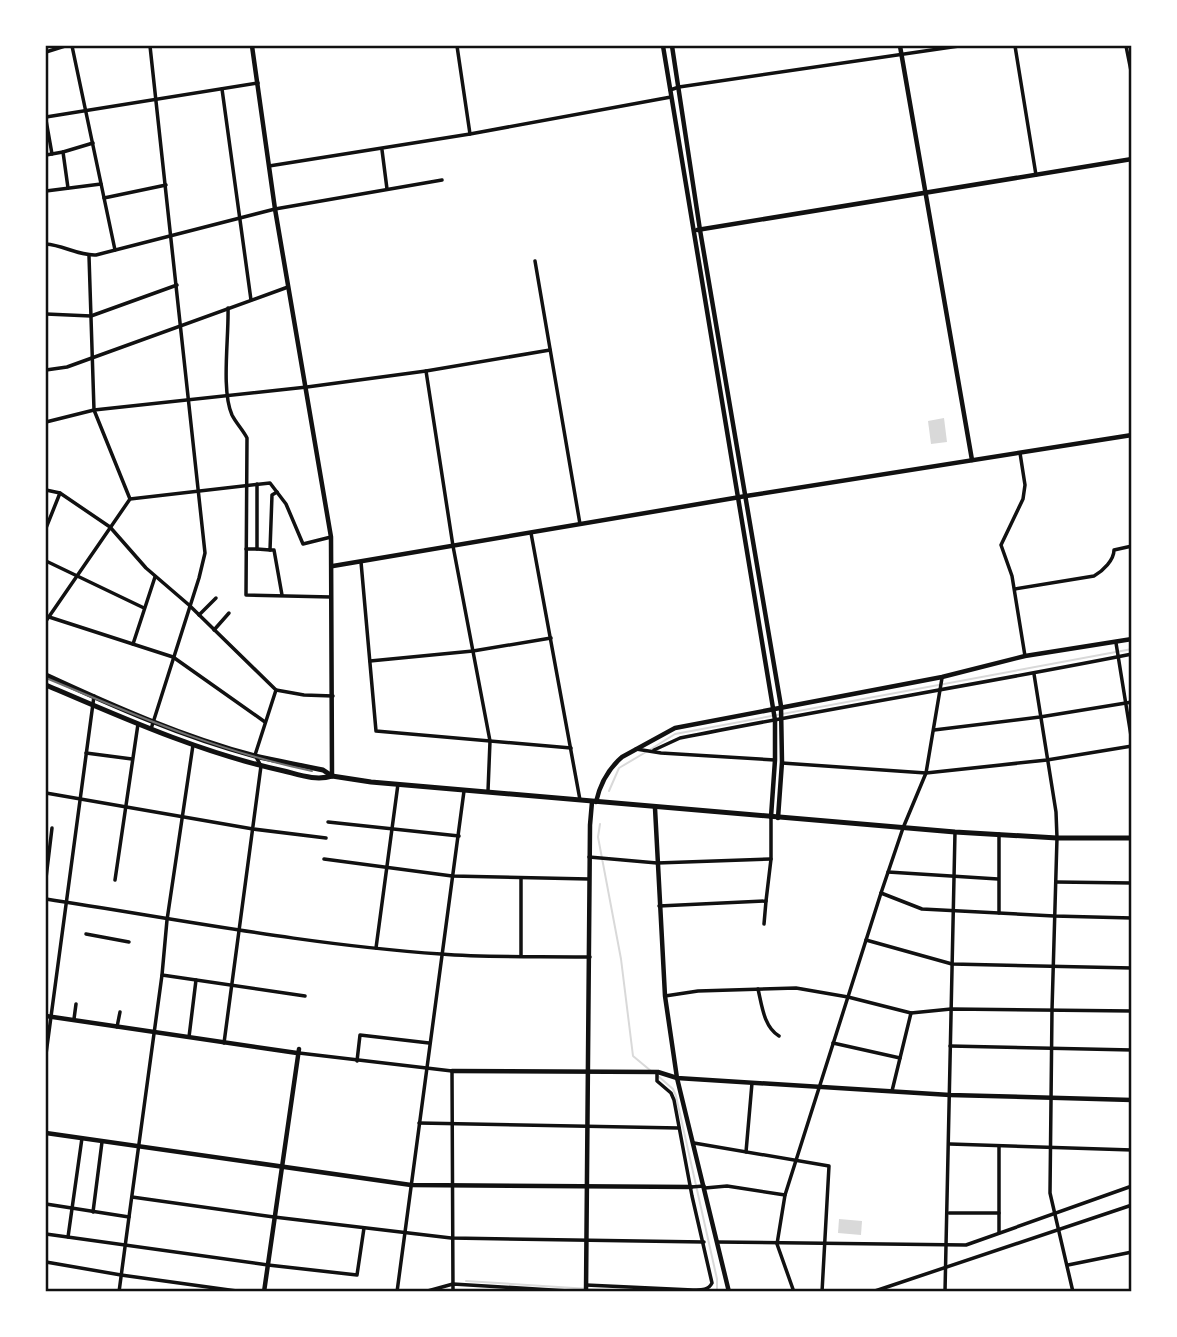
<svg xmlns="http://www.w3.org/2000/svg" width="1177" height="1337" font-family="Quicksand,sans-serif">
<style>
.water{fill:#d9d9d9}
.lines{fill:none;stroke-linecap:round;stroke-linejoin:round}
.stream{stroke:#d9d9d9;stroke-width:2}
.minor{stroke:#111;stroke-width:3.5}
.tertiary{stroke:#111;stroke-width:4.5}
.secondary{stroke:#111;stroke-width:4.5}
.primary{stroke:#111;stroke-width:5}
.tram{stroke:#707070;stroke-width:2}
.neatline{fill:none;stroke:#111;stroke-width:2.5}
</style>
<rect width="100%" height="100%" fill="#fff"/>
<!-- water -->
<g class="water">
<path d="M944,418L947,442L931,444L928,421Z"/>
<path d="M839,1219L862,1221L861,1235L838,1233Z"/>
</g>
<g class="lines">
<!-- stream -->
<g class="stream">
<path d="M651,749L675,734L1132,649"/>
<path d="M609,791L619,768L646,752"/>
<path d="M600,824L598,837L621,959L633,1056L651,1071"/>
<path d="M658,1076L673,1089L676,1096L717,1279V1290L713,1292"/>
<path d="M466,1281L636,1292"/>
</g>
<!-- minor -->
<g class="minor">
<path d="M72,46L115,250"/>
<path d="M150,46L205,553L199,578L151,729"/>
<path d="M457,46L470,134"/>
<path d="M1015,46L1036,175"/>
<path d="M1126,46L1132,76"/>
<path d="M46,52L65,46"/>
<path d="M222,89L251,300"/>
<path d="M670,90L679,87L959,46"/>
<path d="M46,117L258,83"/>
<path d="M46,120L52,154"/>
<path d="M382,150L387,189"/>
<path d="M46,155L63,152"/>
<path d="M269,166L470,134L671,97"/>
<path d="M68,188L63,152L93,143"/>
<path d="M46,191L101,184"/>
<path d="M104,198L166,185"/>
<path d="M46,244C63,245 79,256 96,255L275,209L442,180"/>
<path d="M89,256L94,410L130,499"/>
<path d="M535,261L580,524"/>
<path d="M228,308C229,337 221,391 232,415C236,423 243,430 247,438L246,595L331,597"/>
<path d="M46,314L91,316L177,285"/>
<path d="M46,370L67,367L288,287"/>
<path d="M46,422L94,410L307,387L426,371"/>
<path d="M1020,453L1025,485L1023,499L1001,545L1012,576L1025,656"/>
<path d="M46,490L60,493L110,527L146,568L189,605L276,690L304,695L333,696"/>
<path d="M46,528L60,493"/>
<path d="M531,533L580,800"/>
<path d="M246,549H257V484"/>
<path d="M257,549L270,550L272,495L277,492"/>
<path d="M270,550H274L282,595"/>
<path d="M46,561L144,608"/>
<path d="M361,562L376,731L571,748"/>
<path d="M1015,589L1094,576C1103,571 1114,560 1114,550L1132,546"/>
<path d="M199,615L216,598"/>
<path d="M46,616L173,657L265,722"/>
<path d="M46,621L130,499L270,483L286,504L303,544L331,537"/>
<path d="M214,630L229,613"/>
<path d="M1116,643L1132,742"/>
<path d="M133,644L155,577"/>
<path d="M370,661L473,651L551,638"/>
<path d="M1034,674L1056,812L1057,838L1052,1010L1050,1193L1073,1292"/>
<path d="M934,730L1040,717L1132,702"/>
<path d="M636,749L661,753L775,760"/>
<path d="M654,750L680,738C830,708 981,684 1132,654"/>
<path d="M86,753L132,759"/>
<path d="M782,763L926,773L1047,760L1132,746"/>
<path d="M488,791L490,741L453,546L426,371L550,350"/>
<path d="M46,793L253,829L326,838"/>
<path d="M328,822L459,836"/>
<path d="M589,857L657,863L771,859"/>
<path d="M324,859L452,876L589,879"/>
<path d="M888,872L998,879"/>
<path d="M46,878L52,828"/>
<path d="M115,880L138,724"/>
<path d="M1056,882L1132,883"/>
<path d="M881,893L922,909L1054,916L1132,918"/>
<path d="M46,899C177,919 308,945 441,954C490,958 541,956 590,957"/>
<path d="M659,906L766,901L771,859V817"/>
<path d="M999,913V834"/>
<path d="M764,924L766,901"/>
<path d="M86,934L129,942"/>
<path d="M866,940L952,964L1132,968"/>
<path d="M376,948L398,784"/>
<path d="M521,956V878"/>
<path d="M162,975L305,996"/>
<path d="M758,989C762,1006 764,1027 779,1036"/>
<path d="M665,996L698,991L796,988L848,997L911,1013L951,1009L1132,1011"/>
<path d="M74,1019L76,1004"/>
<path d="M117,1027L120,1012"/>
<path d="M189,1037L196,980"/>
<path d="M224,1043L261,766L255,755L276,690"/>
<path d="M833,1043L900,1058"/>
<path d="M950,1046L1132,1050"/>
<path d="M299,1053L452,1071L453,1292"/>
<path d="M46,1054L94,696"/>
<path d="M357,1061L360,1035L429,1043"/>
<path d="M892,1091L911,1013"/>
<path d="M419,1123L679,1128"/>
<path d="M694,1143L829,1166L822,1292"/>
<path d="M950,1144L1132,1150"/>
<path d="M746,1152L752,1083"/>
<path d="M691,1187L704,1186"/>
<path d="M705,1188L727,1186L785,1195"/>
<path d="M132,1197L274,1217L451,1238L704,1242"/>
<path d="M46,1204L129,1217L162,975L167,920L193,745"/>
<path d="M93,1212L102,1142"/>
<path d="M949,1213H999"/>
<path d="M999,1233V1146"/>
<path d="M46,1234L268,1265L357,1275L364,1228"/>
<path d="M68,1237L82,1138"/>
<path d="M717,1242L966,1245L1132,1186"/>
<path d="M46,1262L121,1275L244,1292"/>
<path d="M1068,1265L1132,1252"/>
<path d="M586,1285L693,1290C700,1290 708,1291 712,1283L692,1196L674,1100L671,1093L657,1081V1072"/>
<path d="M119,1292L129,1217"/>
<path d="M397,1292L464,791"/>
<path d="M424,1292L453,1284L585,1292"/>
<path d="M794,1292L777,1244L785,1195L881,893L903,828L926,773L942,678"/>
<path d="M872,1292L1132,1205"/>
<path d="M945,1292L955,832"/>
</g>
<!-- tertiary -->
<g class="tertiary">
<path d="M252,46L275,209L331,537L332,776"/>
<path d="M663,46L775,720V760L771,817"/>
<path d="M672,46L700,230L781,706L782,762L778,818"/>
<path d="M900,46L972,460"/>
<path d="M697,230L1132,159"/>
<path d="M333,566L746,496L1132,435"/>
<path d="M596,802C600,784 608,769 622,757L675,728L942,677L1025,656L1132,639"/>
<path d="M46,1016L297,1053"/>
<path d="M452,1071L658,1072L677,1078L950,1095L1132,1100"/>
<path d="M46,1133L411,1185L691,1187"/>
<path d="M264,1292L299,1049"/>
<path d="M586,1292L590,825L592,802"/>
</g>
<!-- secondary -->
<path class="secondary" d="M655,808L665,996L677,1078L729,1292"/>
<!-- primary -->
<g class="primary">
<path d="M46,675C113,706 183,737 255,756C277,761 300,765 323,770L332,776L371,782L955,832L1057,838H1132"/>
<path d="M46,685C123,718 201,753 284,771C300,775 316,781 332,776"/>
</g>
<!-- tram -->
<path class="tram" d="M46,678C135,715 216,751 312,771"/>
</g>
<!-- border -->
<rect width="1177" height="1337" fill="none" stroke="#ffffff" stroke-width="94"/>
<rect x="47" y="47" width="1083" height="1243" class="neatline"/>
</svg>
